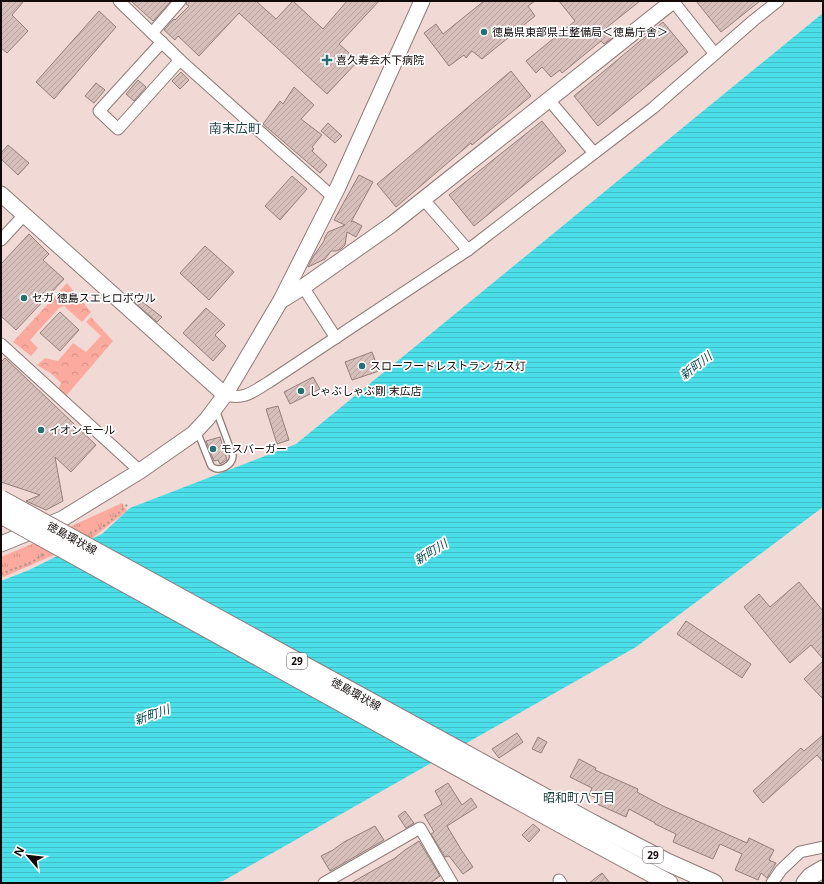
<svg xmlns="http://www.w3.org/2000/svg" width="824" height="884" font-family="'Open Sans','Noto Sans JP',sans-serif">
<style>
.grass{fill:url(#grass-tufts)}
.forest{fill:url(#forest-crowns)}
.water{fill:url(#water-rules)}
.building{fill:url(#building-hatch);stroke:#947f7b}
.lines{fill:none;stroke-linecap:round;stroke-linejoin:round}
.lane-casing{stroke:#8f7a76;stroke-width:8}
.street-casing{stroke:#8f7a76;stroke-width:13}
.secondary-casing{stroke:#8f7a76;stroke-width:17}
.primary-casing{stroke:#8f7a76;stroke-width:19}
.path{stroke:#a89693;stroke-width:2;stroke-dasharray:2 3;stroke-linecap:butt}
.lane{stroke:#fff;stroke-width:5.5}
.street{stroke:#fff;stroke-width:11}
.secondary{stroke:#fff;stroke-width:15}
.primary{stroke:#fff;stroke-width:17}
.primary-bridge-casing{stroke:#8f7a76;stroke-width:19;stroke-linecap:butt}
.primary-bridge{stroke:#fff;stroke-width:17}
.poi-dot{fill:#257075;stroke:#fff;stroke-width:1.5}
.labels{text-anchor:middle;stroke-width:3.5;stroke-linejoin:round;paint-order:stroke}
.shield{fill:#fff;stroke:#585352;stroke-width:1}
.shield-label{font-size:10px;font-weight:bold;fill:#110908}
.poi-label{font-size:11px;fill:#110908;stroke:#fff;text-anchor:start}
.street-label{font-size:11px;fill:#110908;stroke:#fff}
.water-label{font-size:12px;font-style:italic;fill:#064a4e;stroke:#fff}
.neighbourhood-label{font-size:12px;fill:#1a3c3f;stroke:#fff}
.quarter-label{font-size:13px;fill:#1a3c3f;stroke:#fff}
</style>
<defs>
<pattern id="grass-tufts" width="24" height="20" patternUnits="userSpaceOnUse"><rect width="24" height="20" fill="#fcaa9e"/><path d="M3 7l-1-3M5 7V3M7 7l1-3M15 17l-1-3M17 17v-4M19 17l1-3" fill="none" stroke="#d79187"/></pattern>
<pattern id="forest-crowns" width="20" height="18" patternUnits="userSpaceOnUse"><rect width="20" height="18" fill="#fcaa9e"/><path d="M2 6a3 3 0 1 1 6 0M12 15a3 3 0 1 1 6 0" fill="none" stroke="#d79187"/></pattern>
<pattern id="water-rules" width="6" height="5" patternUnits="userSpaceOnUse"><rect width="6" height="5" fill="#4adee9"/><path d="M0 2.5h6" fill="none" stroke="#40bdc6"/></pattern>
<pattern id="building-hatch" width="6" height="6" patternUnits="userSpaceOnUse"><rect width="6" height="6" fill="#d7bfbc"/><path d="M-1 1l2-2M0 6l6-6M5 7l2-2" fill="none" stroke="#b8a3a0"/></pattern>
</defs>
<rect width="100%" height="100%" fill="#f1dad6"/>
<!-- grass -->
<path class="grass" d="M122,503L127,511L91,539L1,578V557L32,544Z"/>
<!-- forest -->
<g class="forest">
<path d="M67,283L91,312L82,322L64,306L59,308L30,340L38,348L31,356L13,342Z"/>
<path d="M91,317L113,341L66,396L58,389L61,383L52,374L37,365L45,358L58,361L73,343L86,352L101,336L86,322Z"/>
</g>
<!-- water -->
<path class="water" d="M823,13V507L636,647L223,881L213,883H1V581L29,570L102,534L130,508L296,444Z"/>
<!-- building -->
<g class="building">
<path d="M1,1H24L12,15L28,31L7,53L1,48Z"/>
<path d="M131,1H171L153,21Z"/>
<path d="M187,1H256L276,19L293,1L323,29L347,1H379L339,44L358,61L327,94L239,13L199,56L178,36L175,40L164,30L174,19L175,20L189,6L186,4Z"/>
<path d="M484,1H535L528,6L535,16L482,59L472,51L466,58L464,55L449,66L424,33L436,24L443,34Z"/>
<path d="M559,1H640L606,28L613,38L604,44L601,41L562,73L560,70L551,77L542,67L536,73L526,61L575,21Z"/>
<path d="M696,1H760L721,32Z"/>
<path d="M99,11L116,27L54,99L36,82Z"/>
<path d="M663,22L688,52L598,126L574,96Z"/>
<path d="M511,71L531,96L472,145L471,143L396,207L377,184Z"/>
<path d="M181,72L189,80L180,89L172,81Z"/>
<path d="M138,80L146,87L134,101L126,94Z"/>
<path d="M96,83L105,90L94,103L85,96Z"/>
<path d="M294,87L314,105L301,119L322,135L312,147L314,149L312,151L327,165L320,173L263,124L280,101L283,104Z"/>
<path d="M542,121L566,151L474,226L449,195Z"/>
<path d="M328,123L342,136L335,143L321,131Z"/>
<path d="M8,145L29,163L18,175L1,159V153Z"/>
<path d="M359,175L373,182L351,222L353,221L362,226L356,237L347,232L345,245L341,249L336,251H331L325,259L308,267L313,257L324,241L325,237L328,232L345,225L334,220Z"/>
<path d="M292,176L307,189L280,220L265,206Z"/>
<path d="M29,234L49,254L43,260L64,279L16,330L1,316V264Z"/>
<path d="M205,246L234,272L209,300L180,273Z"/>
<path d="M136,297L162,317L157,322L135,303L134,299Z"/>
<path d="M206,308L225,325L215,335L226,346L213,361L183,333Z"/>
<path d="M60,312L79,330L60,351L40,333Z"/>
<path d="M372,352L379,371L352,380L345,362Z"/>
<path d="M5,358L96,445L71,472L55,457L63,501L46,510L26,501L40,495L1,482V362Z"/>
<path d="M313,377L320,389L290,404L284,392Z"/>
<path d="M278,406L289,440L277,444L266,409Z"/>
<path d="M220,437L227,460L220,464L218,460L214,461L206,441Z"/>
<path d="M799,582L823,611V659L811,645L790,663L744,607L759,594L770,607Z"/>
<path d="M686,621L751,664L742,678L677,634Z"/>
<path d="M823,661V699L804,679Z"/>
<path d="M517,733L523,742L499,758L492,749Z"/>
<path d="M823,735V762L817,755L763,803L753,791L801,748L804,751Z"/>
<path d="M538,737L547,742L541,753L532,749Z"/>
<path d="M579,759L596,768L595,770L638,789L637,792L663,806L747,843L749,838L774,850L769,860L776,863L767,878L761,873L758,880L735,870L742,854L720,844L713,859L673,842L676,834L655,824V823L629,809L626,817L597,804L599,799L589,795L592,788L570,777Z"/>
<path d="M448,783L462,805L471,798L477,807L447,826L462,851L473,867L463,874L449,856L445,857L431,834L434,832L424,815L442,804L435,791Z"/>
<path d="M405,811L414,823L406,828L398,816Z"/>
<path d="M533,824L540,830L529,842L522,835Z"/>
<path d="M375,826L384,840L330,871L321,856L333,850L344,842Z"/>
<path d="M419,841L440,876L430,883H351L395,858L405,850Z"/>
<path d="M602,873L610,883H589Z"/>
</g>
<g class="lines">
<!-- lane casing -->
<g class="lane-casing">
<path id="lane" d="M197,431L211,466C219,473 232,466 233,456L216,410"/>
</g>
<!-- street casing -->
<g class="street-casing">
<g id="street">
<path d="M119,1L180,60L333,197"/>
<path d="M673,1L715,54"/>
<path d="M152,33L180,1"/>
<path d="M162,42L99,111L118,129L180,60"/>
<path d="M549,100L594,153"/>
<path d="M424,200L468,250"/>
<path d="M1,240L24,215"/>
<path d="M303,287L336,338"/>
<path d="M1,344L140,471"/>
<path d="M225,395C245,400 252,392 269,382L468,250L653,108L754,20L778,1"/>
<path d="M559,880L561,883"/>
<path d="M324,883L420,828L452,883"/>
<path d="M772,883L781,870L800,852L823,847"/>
</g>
</g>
<!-- secondary casing -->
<g class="secondary-casing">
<g id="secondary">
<path d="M1,194L225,395"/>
<path d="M282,300L303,287L391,225L673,1"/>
<path d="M1,544L62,519L140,471L193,434L207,419L225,395L281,300L338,187L422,1"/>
</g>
</g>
<!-- primary casing -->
<g class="primary-casing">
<g id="primary">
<path d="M594,824L667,862L714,883"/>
<path d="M586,838L669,883"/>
<path d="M805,883L811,876L823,869"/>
</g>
</g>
<!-- path -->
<g class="path">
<path d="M90,533C106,528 116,515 128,504"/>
<path d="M1,574L32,562L45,553"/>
</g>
<!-- lane -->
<use href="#lane" class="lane"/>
<!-- street -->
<use href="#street" class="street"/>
<!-- secondary -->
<use href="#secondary" class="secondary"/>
<!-- primary -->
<use href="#primary" class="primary"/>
<!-- primary-bridge casing -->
<g class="primary-bridge-casing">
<g id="primary-bridge">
<path d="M1,499L594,824"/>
<path d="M1,515L586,838"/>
</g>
</g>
<!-- primary-bridge -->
<use href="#primary-bridge" class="primary-bridge"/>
</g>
<!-- markers -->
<g class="poi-dot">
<circle cx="484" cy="32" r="4"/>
<path d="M325 54h4v4h4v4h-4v4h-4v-4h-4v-4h4z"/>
<circle cx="24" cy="298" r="4"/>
<circle cx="362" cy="366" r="4"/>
<circle cx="301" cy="391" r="4"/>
<circle cx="41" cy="430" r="4"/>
<circle cx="213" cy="449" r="4"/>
</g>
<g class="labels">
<!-- shield labels -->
<g class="shield">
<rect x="287" y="653" width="20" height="16" rx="3"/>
<rect x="643" y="847" width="20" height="16" rx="3"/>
</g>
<g class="shield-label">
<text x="297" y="665">29</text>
<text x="653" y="859">29</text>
</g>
<!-- poi labels -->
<g class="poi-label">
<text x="492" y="36">徳島県東部県土整備局＜徳島庁舎＞</text>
<text x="336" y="64">喜久寿会木下病院</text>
<text x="32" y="302">セガ 徳島スエヒロボウル</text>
<text x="370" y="370">スローフードレストラン ガス灯</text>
<text x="309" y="395">しゃぶしゃぶ剛 末広店</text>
<text x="49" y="434">イオンモール</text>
<text x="221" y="453">モスバーガー</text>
</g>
<!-- street labels -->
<g class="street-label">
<text transform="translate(72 538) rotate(29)" y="4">徳島環状線</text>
<text transform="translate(356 694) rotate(29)" y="4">徳島環状線</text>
</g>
<!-- water labels -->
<g class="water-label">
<text transform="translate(696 366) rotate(-38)" y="4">新町川</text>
<text transform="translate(431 552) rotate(-32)" y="4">新町川</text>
<text transform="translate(152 715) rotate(-19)" y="4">新町川</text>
</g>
<!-- neighbourhood labels -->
<g class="neighbourhood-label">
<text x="579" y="802">昭和町八丁目</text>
</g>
<!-- quarter labels -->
<g class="quarter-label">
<text x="235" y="133">南末広町</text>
</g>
</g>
<!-- border -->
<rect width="824" height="884" fill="none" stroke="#110908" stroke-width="4"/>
<!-- north arrow -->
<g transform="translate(28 856) rotate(298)" stroke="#ffffff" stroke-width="3" paint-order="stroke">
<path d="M0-3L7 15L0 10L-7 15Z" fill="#110908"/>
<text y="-6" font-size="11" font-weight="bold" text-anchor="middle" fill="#110908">N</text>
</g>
</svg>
